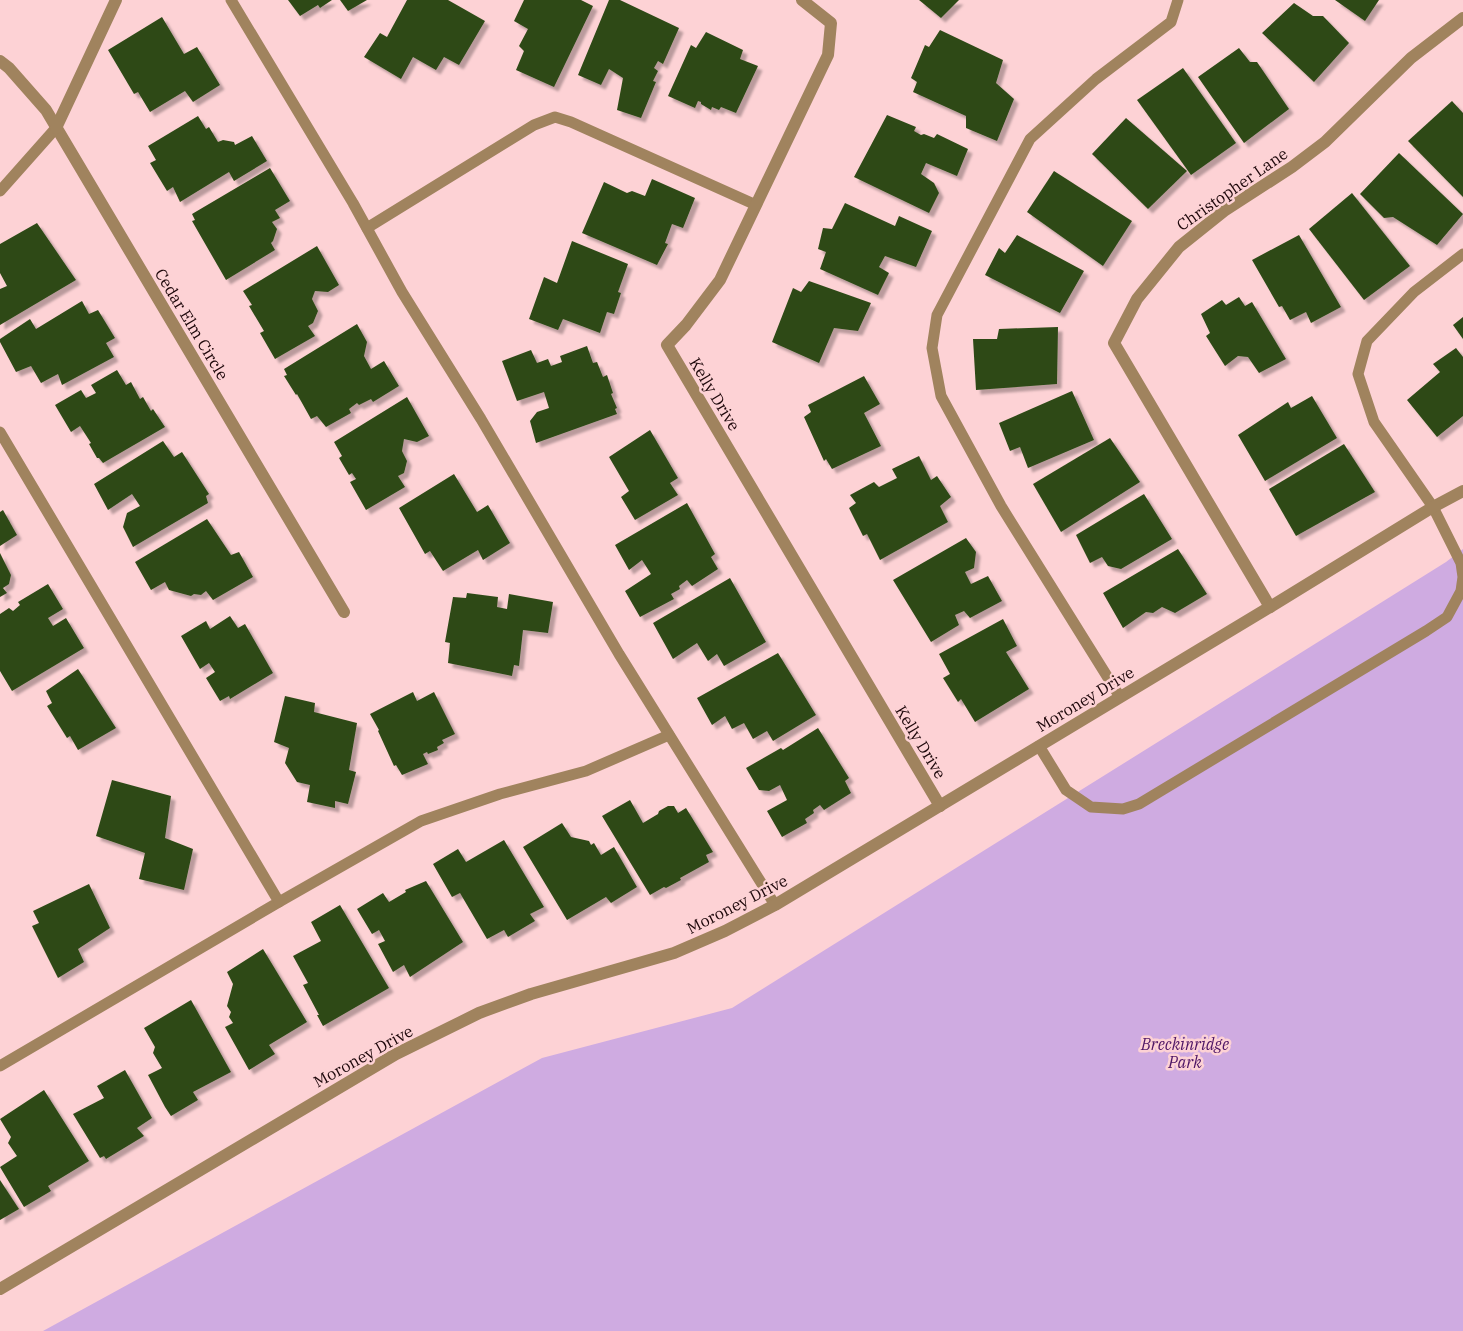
<svg xmlns="http://www.w3.org/2000/svg" width="1463" height="1331" font-family="'IBM Plex Serif',serif">
<style>
.green{fill:#cfabe1}
.building{fill:#2d4a17;filter:url(#shadow)}
.lines{fill:none;stroke-linecap:round;stroke-linejoin:round}
.service{stroke:#a0835e;stroke-width:11}
.minor{stroke:#a0835e;stroke-width:12}
.labels{text-anchor:middle;stroke-width:5;stroke-linejoin:round;paint-order:stroke}
.street-label{font-size:16px;fill:#1c0609;stroke:#fdd2d5}
.park-label{font-size:16px;font-style:italic;fill:#4e1565;stroke:#fdd2d5}
</style>
<defs>
<filter id="shadow"><feDropShadow dx="4.5" dy="4.5" stdDeviation="1" flood-color="#0004"/></filter>
</defs>
<rect width="100%" height="100%" fill="#fdd2d5"/>
<!-- green -->
<path class="green" d="M1463,549V1331H43L542,1058L732,1008L1446,562Z"/>
<!-- building -->
<g class="building">
<path d="M288,0H332L320,8L318,5L300,16Z"/>
<path d="M340,0H367L348,11Z"/>
<path d="M407,0H448L485,21L459,65L444,57L436,70L413,57L401,79L364,57L380,33L387,37Z"/>
<path d="M524,0H581L593,6L554,87L516,70L524,51L519,46L528,29L514,21Z"/>
<path d="M609,0H620L679,28L663,64L658,61L654,68L658,71L653,81L656,82L641,118L617,110L623,78L609,69L601,85L578,75Z"/>
<path d="M919,0H959L941,18Z"/>
<path d="M1335,0H1379L1365,21Z"/>
<path d="M1294,3L1313,16H1323L1349,43L1314,82L1262,33Z"/>
<path d="M162,17L184,54L197,47L220,85L193,102L185,91L150,112L138,92L134,94L108,50Z"/>
<path d="M940,30L1003,60L996,83L1014,99L997,141L966,128V116L913,92L917,82L911,78L925,45L929,47Z"/>
<path d="M706,32L743,50L740,59L758,66L736,113L721,107L719,110L712,107L711,110L701,104V102L698,101L695,108L668,96L691,45L696,48Z"/>
<path d="M1239,48L1250,62H1257L1289,109L1244,143L1198,77Z"/>
<path d="M1183,68L1236,143L1191,175L1137,100Z"/>
<path d="M1452,101L1463,113V197L1408,141Z"/>
<path d="M887,115L916,127L914,131L921,135L924,134L934,138L937,134L968,149L957,176L926,163L921,174L934,183L939,193L929,213L854,177Z"/>
<path d="M198,116L206,129L209,127L218,142L223,140L234,142L235,145L252,136L267,161L234,181L229,172L180,202L173,187L167,191L150,163L156,160L148,146Z"/>
<path d="M1126,118L1187,171L1148,209L1092,154Z"/>
<path d="M1399,153L1463,214L1437,245L1393,217L1384,218L1360,194Z"/>
<path d="M270,168L290,201L275,210L280,218L272,222L277,229L273,241L271,243L275,250L226,280L192,221L195,220L192,214Z"/>
<path d="M1054,171L1132,221L1103,266L1027,212Z"/>
<path d="M652,179L695,198L683,228L672,224L665,243L668,244L657,265L582,233L604,182L627,193L632,191L645,196Z"/>
<path d="M1352,193L1410,266L1364,300L1309,229Z"/>
<path d="M845,203L895,226L899,216L932,231L916,267L885,256L879,267L889,273L878,295L820,269L826,252L818,249L823,228L832,229Z"/>
<path d="M37,223L76,280L0,325V289L7,286L0,273V244Z"/>
<path d="M1017,235L1084,271L1060,313L985,275L999,248L1005,253Z"/>
<path d="M1299,235L1341,307L1311,323L1306,312L1290,320L1282,306L1279,307L1252,260Z"/>
<path d="M572,241L628,264L618,292L621,293L614,314L607,312L600,333L563,319L558,330L529,319L544,277L557,283Z"/>
<path d="M317,246L339,285L328,292L315,291L312,299L318,311L313,323L308,326L315,336L275,359L260,333L264,331L249,306L252,305L243,291Z"/>
<path d="M809,281L871,303L858,331L834,328L819,363L772,342L793,288L801,292Z"/>
<path d="M1239,297L1245,306L1252,302L1286,359L1259,373L1248,357L1238,356L1225,366L1206,336L1210,333L1201,314L1222,300L1226,305Z"/>
<path d="M82,301L89,314L98,310L115,338L106,343L114,357L62,385L58,374L41,383L31,366L16,372L0,342V339L30,319L36,329Z"/>
<path d="M1463,317V339L1453,325Z"/>
<path d="M357,324L367,342L364,356L371,369L384,361L399,386L373,402L371,399L359,405L357,403L349,409L351,413L326,427L317,416L311,419L297,394L296,395L284,376L287,375L284,369Z"/>
<path d="M1058,327L1057,384L976,390L973,339H997L999,329Z"/>
<path d="M587,346L593,363L597,362L603,377L607,375L613,393L611,394L617,408L615,409L617,414L536,443L530,421L537,412L549,408L544,392L517,401L502,361L531,350L537,363L548,359L551,366L562,362L560,356Z"/>
<path d="M1456,348L1463,357V416L1437,437L1407,400L1440,372L1433,364Z"/>
<path d="M117,370L126,385L131,382L140,399L143,397L151,411L153,409L165,427L103,463L99,458H97L89,444L91,443L80,426L71,432L55,405L81,390L86,398L96,393L91,385Z"/>
<path d="M864,376L880,404L864,413L881,446L832,469L826,459L824,461L804,417L811,412L808,405Z"/>
<path d="M1072,391L1094,440L1028,468L1020,447L1010,451L999,423Z"/>
<path d="M1312,396L1337,438L1265,481L1238,435L1288,402L1291,408Z"/>
<path d="M407,397L429,436L417,442L404,439L402,451L407,461L404,473L398,476L405,487L366,510L350,482L356,479L352,473L349,475L339,458L342,456L334,442Z"/>
<path d="M650,430L678,478L670,483L678,495L635,520L621,497L629,491L609,457Z"/>
<path d="M1110,438L1140,482L1061,532L1033,484Z"/>
<path d="M163,441L174,457L182,452L209,494L206,496L208,503L133,547L123,527L127,513L140,506L132,494L108,510L94,484Z"/>
<path d="M1344,444L1375,492L1296,536L1269,489Z"/>
<path d="M919,456L931,480L937,476L951,497L940,506L948,522L880,560L867,534L863,536L849,508L856,503L850,495L874,482L879,487L897,478L892,469Z"/>
<path d="M454,474L477,512L488,505L510,543L483,560L478,550L443,571L430,551L425,554L399,508Z"/>
<path d="M1144,494L1172,539L1121,569L1108,566L1102,557L1090,563L1076,535Z"/>
<path d="M687,503L715,554L711,557L718,569L692,586L687,580L679,586L680,589L671,594L674,599L640,617L625,591L651,574L642,560L629,570L615,545Z"/>
<path d="M3,510L17,535L0,546V512Z"/>
<path d="M207,519L231,555L239,552L253,577L213,600L206,591L201,595L194,594L191,596L169,590L165,582L151,590L135,562Z"/>
<path d="M966,538L976,552L974,568L965,572L971,584L988,576L1002,601L970,618L964,611L955,615L959,625L931,642L893,580Z"/>
<path d="M1178,549L1207,594L1175,613L1162,607L1153,613L1146,612L1123,628L1103,593Z"/>
<path d="M0,553L11,575L9,584L3,588L7,593L0,597Z"/>
<path d="M730,578L766,642L724,666L717,654L708,661L697,643L673,659L653,623Z"/>
<path d="M48,584L63,609L48,618L53,626L66,618L84,648L12,691L0,671V614L9,608L13,611L20,605L18,602Z"/>
<path d="M467,593L498,597L497,607L507,609L509,594L553,602L548,633L523,630L519,666L514,665L512,676L448,663L450,643L445,642L453,597L466,598Z"/>
<path d="M230,616L238,628L245,624L273,673L230,699L229,696L220,701L206,678L215,672L209,663L200,669L181,636L206,621L210,629Z"/>
<path d="M1003,619L1017,646L1006,652L1029,689L975,722L961,699L958,702L943,678L950,674L939,654Z"/>
<path d="M778,653L816,715L773,741L767,731L753,739L744,723L732,729L725,716L712,725L697,698Z"/>
<path d="M78,669L116,728L78,750L70,736L67,738L47,706L52,703L46,691Z"/>
<path d="M413,692L417,701L434,692L455,734L442,740L444,743L437,747L438,750L428,754L427,752L423,754L428,764L402,775L396,765L394,766L378,731L379,730L370,714Z"/>
<path d="M285,696L315,703L314,712L357,723L349,770L356,772L348,804L335,801V808L307,802L310,785L297,782L285,763L289,748L274,742Z"/>
<path d="M818,728L849,778L845,781L851,793L824,810L820,805L813,810L814,813L805,819L807,823L782,837L767,811L787,800L780,785L769,791L759,790L746,768L781,748L783,750Z"/>
<path d="M112,780L171,796L165,838L193,849L184,890L139,879L145,853L96,836Z"/>
<path d="M630,800L643,823L658,814L659,811L668,806H674L678,813L686,808L713,852L706,855L709,862L680,878L681,880L666,888L664,887L650,895L602,816Z"/>
<path d="M562,823L571,837L589,841L591,845L594,843L601,855L614,847L637,887L611,903L606,897L567,920L523,847Z"/>
<path d="M504,840L544,907L530,914L535,921L508,937L504,930L487,939L460,893L452,897L433,864L458,849L466,862Z"/>
<path d="M426,881L463,942L410,977L404,965L393,972L378,944L385,941L379,930L372,934L357,909L383,893L389,902L406,892L405,890Z"/>
<path d="M89,884L110,928L78,949L84,962L58,978L32,926L39,923L33,911Z"/>
<path d="M340,905L389,988L323,1026L317,1015H319L303,985L308,983L293,956L321,941L311,922Z"/>
<path d="M263,949L307,1022L269,1045L275,1054L249,1070L225,1027L233,1023L229,1017L231,1012L227,1006L233,984L227,972Z"/>
<path d="M191,1000L231,1072L193,1092L198,1100L171,1116L165,1107L148,1075L162,1068L153,1053L155,1047L144,1028Z"/>
<path d="M125,1070L152,1118L137,1128L144,1136L106,1159L104,1156L100,1158L73,1114L104,1098L97,1086Z"/>
<path d="M44,1090L89,1161L48,1186L51,1191L24,1207L0,1167L17,1156L8,1143L11,1137L0,1119Z"/>
<path d="M0,1180L19,1209L0,1220Z"/>
</g>
<g class="lines">
<!-- service -->
<g class="service">
<path d="M231,0L353,203L402,292L481,419L619,654L775,905"/>
<path d="M0,191L56,128"/>
<path d="M367,228L534,125L555,117L571,122L756,205"/>
<path d="M0,432L279,902L0,1066"/>
<path d="M1120,697L1001,506L941,396L932,348L937,315L1030,139L1096,79L1171,22L1178,0"/>
<path d="M1039,746L1066,790L1091,807L1123,809L1139,804L1426,631L1447,617L1461,591L1463,577L1461,563L1433,507L1374,422L1358,374L1367,341L1414,292L1463,254"/>
<path d="M279,902L421,821L500,794L586,771L669,735"/>
</g>
<!-- minor -->
<g class="minor">
<path d="M802,0L831,23L828,55L720,280L686,325L667,345L940,806"/>
<path d="M0,61L9,68L46,110L344,612"/>
<path d="M56,128L116,0"/>
<path d="M1270,607L1114,343L1137,299L1179,247L1224,211L1292,167L1325,142L1411,58L1463,18"/>
<path d="M0,1289L396,1054L479,1013L531,994L674,953L725,931L775,905L1270,607L1433,507L1463,491"/>
</g>
</g>
<g class="labels">
<!-- street labels -->
<g class="street-label">
<text transform="translate(1232 189) rotate(-35)" y="6">Christopher Lane</text>
<text transform="translate(192 324) rotate(59)" y="6">Cedar Elm Circle</text>
<text transform="translate(715 394) rotate(59)" y="6">Kelly Drive</text>
<text transform="translate(1085 699) rotate(-31)" y="6">Moroney Drive</text>
<text transform="translate(921 742) rotate(59)" y="6">Kelly Drive</text>
<text transform="translate(737 904) rotate(-27)" y="6">Moroney Drive</text>
<text transform="translate(363 1056) rotate(-29)" y="6">Moroney Drive</text>
</g>
<!-- park labels -->
<g class="park-label">
<text x="1185" y="1050">Breckinridge<tspan x="1185" dy="18">Park</tspan></text>
</g>
</g>
</svg>
